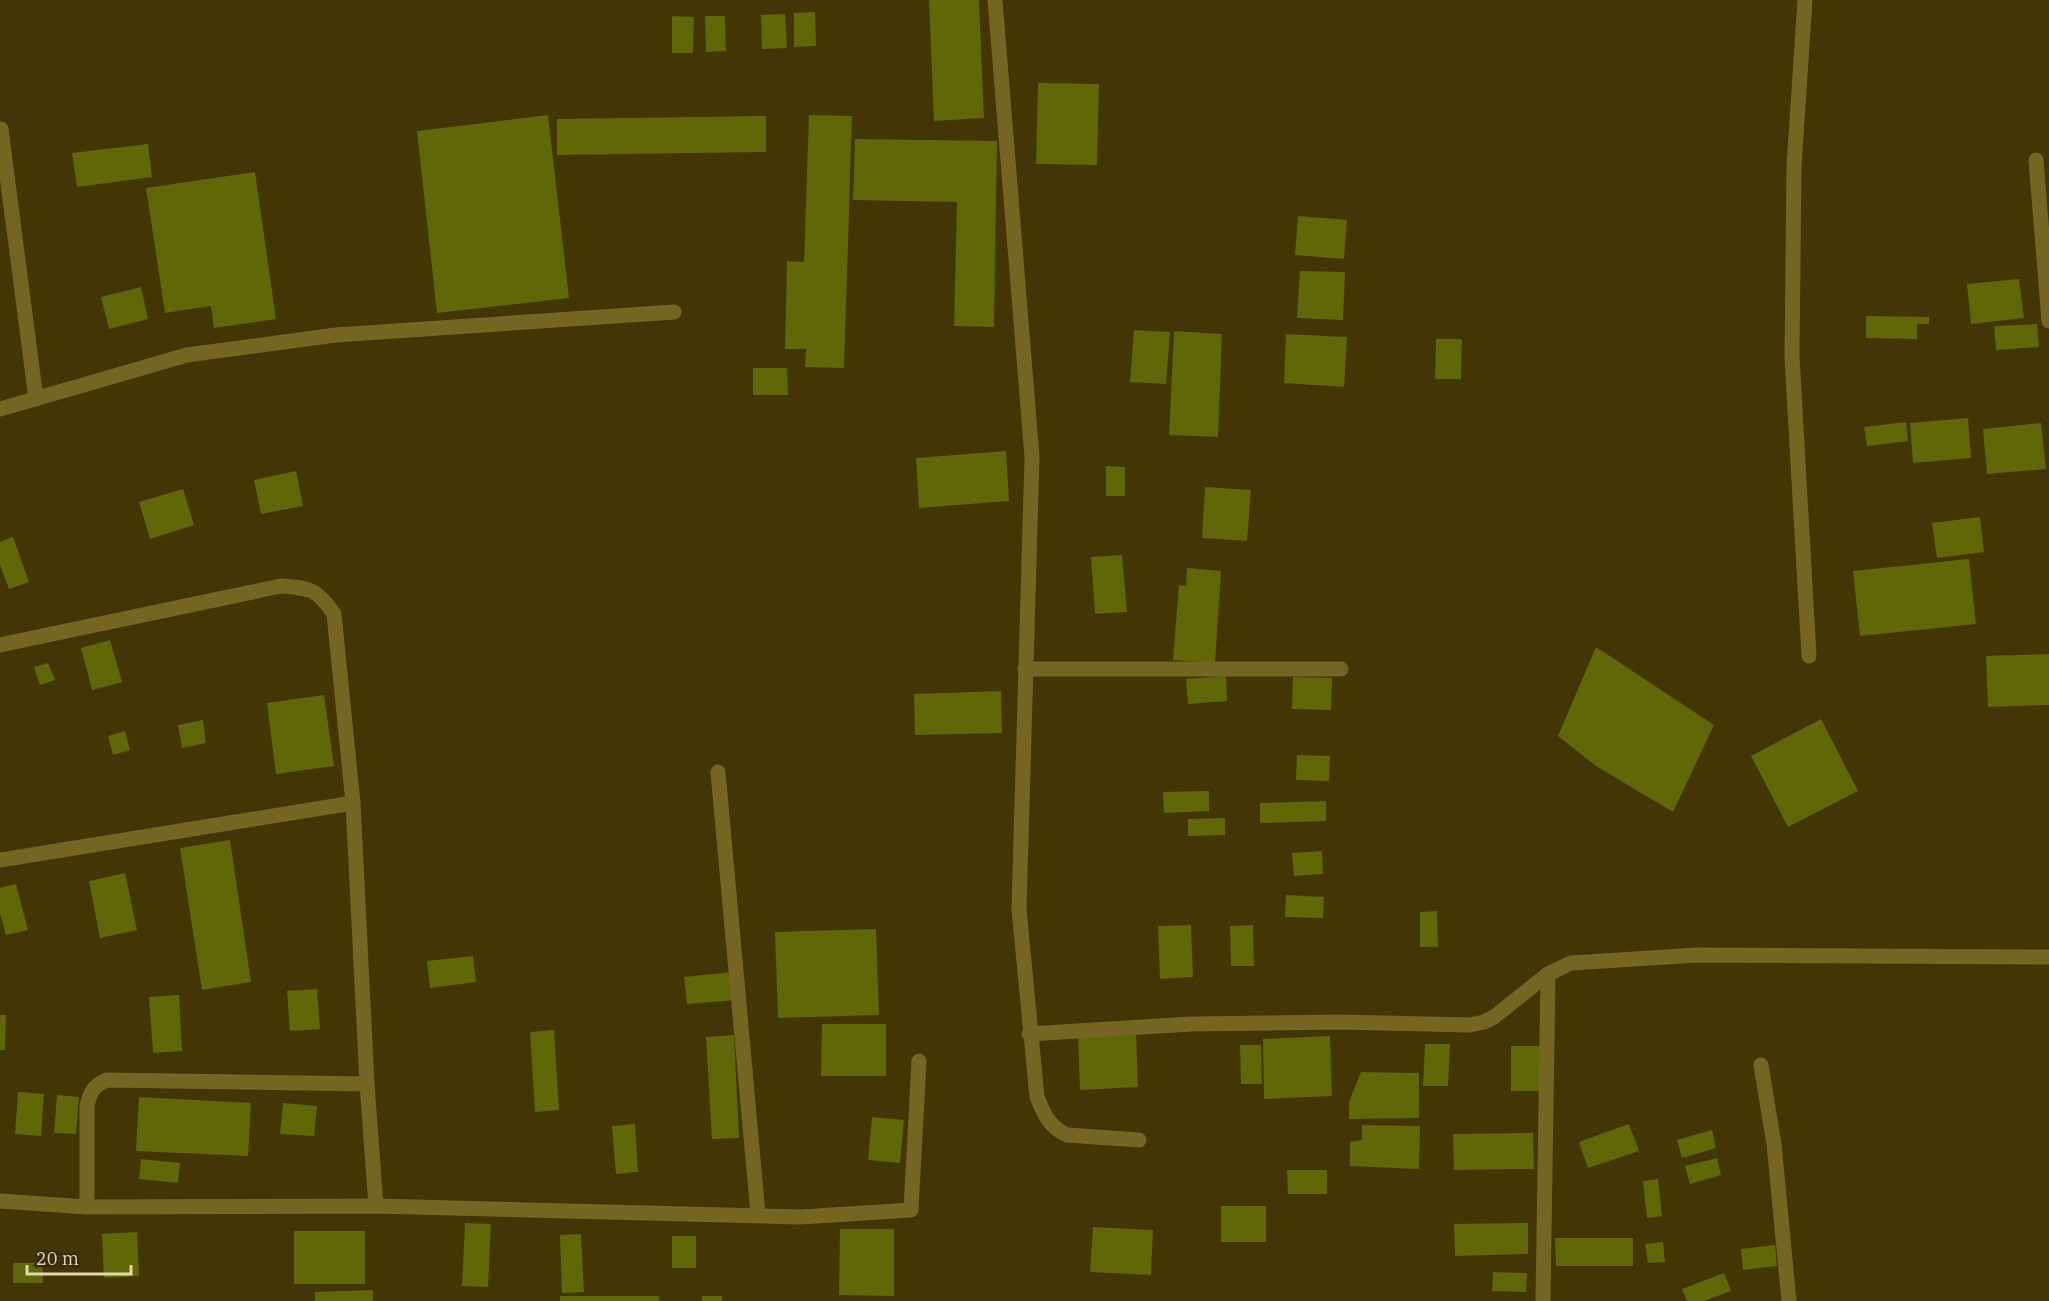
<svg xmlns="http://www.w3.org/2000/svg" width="2049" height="1301" font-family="'IBM Plex Serif',serif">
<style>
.building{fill:#5f6706}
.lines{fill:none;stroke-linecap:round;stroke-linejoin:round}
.minor{stroke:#756522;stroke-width:15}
</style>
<rect width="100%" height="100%" fill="#423605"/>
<!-- building -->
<g class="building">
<path d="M929,0H979L984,118L934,121Z"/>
<path d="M815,12L816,46L794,47V13Z"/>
<path d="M785,14L787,48L762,49L761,15Z"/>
<path d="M672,16L694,17L693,53H672Z"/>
<path d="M705,16H725L726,51L706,52Z"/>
<path d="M1038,83L1099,84L1097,165L1036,164Z"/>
<path d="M548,115L569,298L437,313L417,131Z"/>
<path d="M809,115L852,116L844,368L805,367L806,349H785L787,261L804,262Z"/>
<path d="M766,116V152L557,155V119Z"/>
<path d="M855,139L997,141L994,327L954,326L957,202L853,200Z"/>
<path d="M148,144L152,177L77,187L72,153Z"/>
<path d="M255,172L276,319L214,328L211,306L165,313L146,188Z"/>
<path d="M1298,216L1347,220L1344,259L1295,255Z"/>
<path d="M1300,271L1345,272L1343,320L1297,318Z"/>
<path d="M2019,279L2024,318L1971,324L1967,284Z"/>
<path d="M141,287L148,319L109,329L101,297Z"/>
<path d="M1866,316L1929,317V324H1917V339L1866,338Z"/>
<path d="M2037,324L2039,347L1996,350L1994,326Z"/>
<path d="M1134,330L1170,332L1166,384L1130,382Z"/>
<path d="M1174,331L1222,334L1218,437L1169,435Z"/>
<path d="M1286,334L1347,337L1344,387L1284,383Z"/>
<path d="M1436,339H1462L1461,379H1435Z"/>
<path d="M753,368H787L788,395H753Z"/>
<path d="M1968,418L1971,458L1913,463L1910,423Z"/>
<path d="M1906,422L1908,441L1867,446L1864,427Z"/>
<path d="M2041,423L2046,469L1987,474L1983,429Z"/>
<path d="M1006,451L1009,501L919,508L916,458Z"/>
<path d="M1106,466L1125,467V496H1106Z"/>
<path d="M296,471L303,506L261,514L254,480Z"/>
<path d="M1205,487L1251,490L1247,541L1202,538Z"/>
<path d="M183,489L194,525L150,539L139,502Z"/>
<path d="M1980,517L1984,552L1937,558L1932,523Z"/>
<path d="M13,537L29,582L9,589L0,565V542Z"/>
<path d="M1122,555L1127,612L1095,614L1091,557Z"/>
<path d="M1969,559L1976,624L1860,636L1853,571Z"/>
<path d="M1187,568L1221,571L1215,663L1173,660L1179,585L1186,586Z"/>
<path d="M110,640L122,682L92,690L81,648Z"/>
<path d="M1596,647L1714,725L1673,812L1596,766L1558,736Z"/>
<path d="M2049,654V705L1988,707L1986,656Z"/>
<path d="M48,663L55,680L40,685L34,667Z"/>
<path d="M1226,676L1227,701L1188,704L1186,679Z"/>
<path d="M1293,677L1332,678L1331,710L1292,709Z"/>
<path d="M1001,691L1002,733L915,735L914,694Z"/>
<path d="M324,695L334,766L276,774L267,703Z"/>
<path d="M1821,719L1858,791L1788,827L1751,756Z"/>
<path d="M203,720L206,743L182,748L178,725Z"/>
<path d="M125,731L130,750L113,755L108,736Z"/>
<path d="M1297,755L1330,756L1329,781L1296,780Z"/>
<path d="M1209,791V811L1164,813L1163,792Z"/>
<path d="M1326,801V821L1260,823V803Z"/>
<path d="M1225,818V835L1188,836V819Z"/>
<path d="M230,840L251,982L202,990L180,848Z"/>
<path d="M1322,851L1323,874L1294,876L1292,853Z"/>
<path d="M125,873L137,930L100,938L89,881Z"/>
<path d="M16,884L28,930L6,935L0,913V888Z"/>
<path d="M1286,895L1324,897L1323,918L1285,917Z"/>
<path d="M1437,911L1438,947H1420V912Z"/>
<path d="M1191,925L1193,977L1160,979L1158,926Z"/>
<path d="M1253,925L1254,966H1231L1230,926Z"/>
<path d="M876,929L879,1015L778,1018L775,932Z"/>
<path d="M473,956L476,982L430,988L427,961Z"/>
<path d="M734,972L736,1000L687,1004L684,977Z"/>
<path d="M317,989L320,1029L290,1031L287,991Z"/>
<path d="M179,995L182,1051L153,1053L149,997Z"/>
<path d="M0,1015H6L5,1050H0Z"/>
<path d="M822,1024H886V1076H821Z"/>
<path d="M554,1030L559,1110L535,1112L530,1032Z"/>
<path d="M1136,1033L1138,1087L1080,1090L1078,1036Z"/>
<path d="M734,1035L739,1138L712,1139L706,1037Z"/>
<path d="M1330,1036L1332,1096L1264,1099L1263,1039Z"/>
<path d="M1425,1044H1450L1448,1086H1423Z"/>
<path d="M1240,1045H1261L1262,1084H1241Z"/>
<path d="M1511,1046H1540L1539,1091H1511Z"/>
<path d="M1361,1072L1419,1073V1118L1349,1119V1102Z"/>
<path d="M18,1092L44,1094L41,1136L15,1134Z"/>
<path d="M57,1095L79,1097L76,1134L54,1133Z"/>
<path d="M139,1097L251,1103L248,1156L136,1151Z"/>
<path d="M283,1103L317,1106L314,1136L280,1134Z"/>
<path d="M872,1117L904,1120L900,1163L868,1160Z"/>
<path d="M635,1124L638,1172L616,1174L612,1126Z"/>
<path d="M1629,1124L1639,1151L1588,1168L1579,1142Z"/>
<path d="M1362,1125L1420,1126L1419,1169L1350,1166V1142L1362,1140Z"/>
<path d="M1712,1130L1716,1148L1682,1158L1677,1140Z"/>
<path d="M1533,1133L1534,1169L1454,1170L1453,1134Z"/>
<path d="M1717,1158L1721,1175L1690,1184L1685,1166Z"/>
<path d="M141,1159L180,1163L178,1183L139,1179Z"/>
<path d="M1287,1170H1327V1194H1288Z"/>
<path d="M1658,1179L1662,1216L1647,1218L1643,1181Z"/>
<rect x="1221" y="1206" width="45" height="36"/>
<path d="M465,1223L491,1224L488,1287L462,1286Z"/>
<path d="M1528,1223V1254L1455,1256L1454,1224Z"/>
<path d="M1093,1227L1153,1230L1151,1275L1090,1272Z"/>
<path d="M840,1229H894V1296L839,1295Z"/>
<rect x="294" y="1231" width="71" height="53"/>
<path d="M137,1232L139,1276L104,1278L102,1234Z"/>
<path d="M581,1234L584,1292L562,1293L560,1235Z"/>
<rect x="672" y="1236" width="24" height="32"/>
<path d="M1555,1238H1633V1266H1556Z"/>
<path d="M1663,1242L1665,1262L1648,1263L1645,1244Z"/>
<path d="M1775,1245L1777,1266L1743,1270L1741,1249Z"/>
<path d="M13,1263H42L43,1283H13Z"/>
<path d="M1493,1272L1527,1273L1526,1292L1492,1291Z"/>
<path d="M1724,1273L1731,1291L1704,1301H1687L1682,1289Z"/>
<path d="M373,1290V1301H315V1292Z"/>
<rect x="560" y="1296" width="99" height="5"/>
<rect x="702" y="1296" width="20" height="5"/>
</g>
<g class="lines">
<!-- minor -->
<g class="minor">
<path d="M995,0L1032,457L1019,909L1037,1097C1044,1114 1049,1127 1067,1135L1139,1140"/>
<path d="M1805,0L1794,166L1792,357L1809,656"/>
<path d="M1,129L36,399"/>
<path d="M2036,160L2049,321"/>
<path d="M0,409L187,355L336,335L674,312"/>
<path d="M0,645L281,586C311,588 317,589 334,614L353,803L367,1084L376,1206"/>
<path d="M1025,669H1341"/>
<path d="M718,772L758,1214"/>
<path d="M0,860L353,803"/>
<path d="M1029,1034L1191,1024L1339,1022L1470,1025L1484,1022L1494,1017L1548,974L1571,963L1698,955L2049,957"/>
<path d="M1761,1065L1774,1144L1789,1301"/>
<path d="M0,1201L87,1207L376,1206L801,1217L911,1210L919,1061"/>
<path d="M87,1207V1106C90,1092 94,1085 107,1080L367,1084"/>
<path d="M1543,1301L1548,974"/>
</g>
</g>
<!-- scale -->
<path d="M27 1265v9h104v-9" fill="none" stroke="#e1d7ae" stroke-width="3"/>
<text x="36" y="1265" font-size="18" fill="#e1d7ae" stroke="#342d12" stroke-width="4.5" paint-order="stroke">20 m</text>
</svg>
